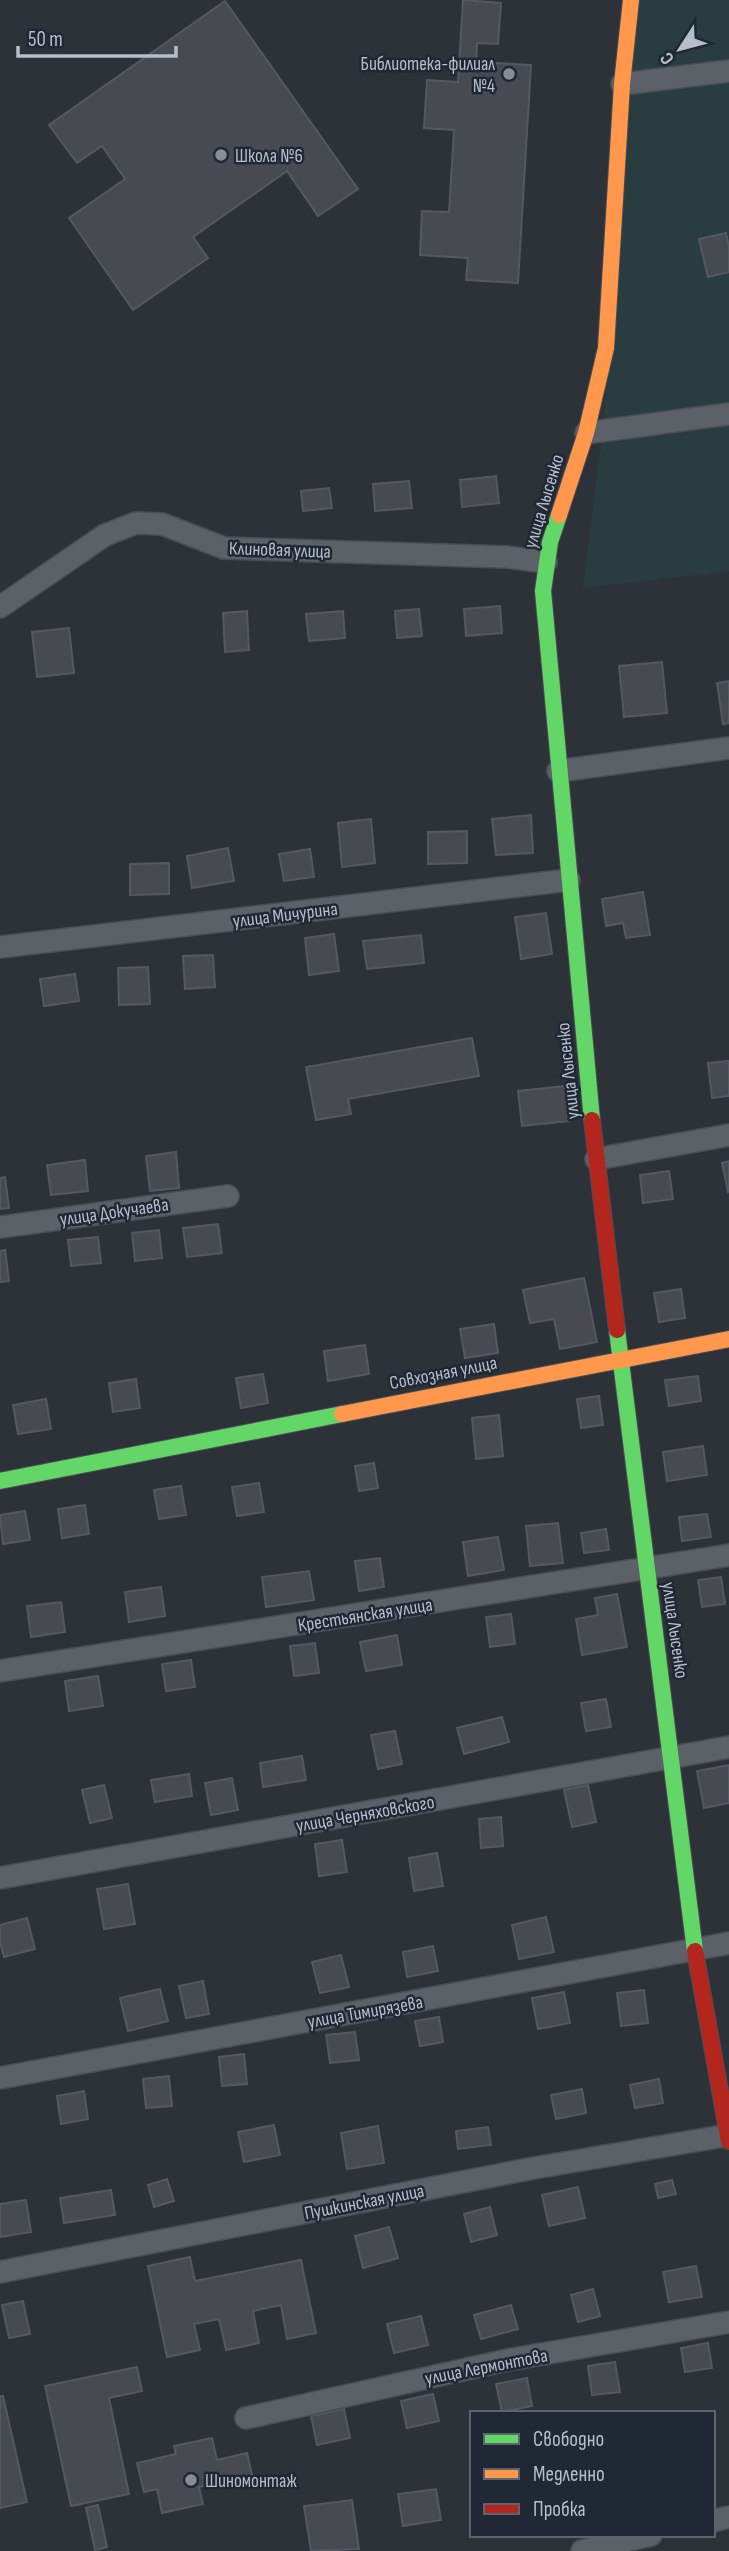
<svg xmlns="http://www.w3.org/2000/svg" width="729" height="2551" font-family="'Sofia Sans Condensed',sans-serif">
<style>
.green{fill:#293c3f}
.building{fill:#474b51;stroke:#545961;stroke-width:2}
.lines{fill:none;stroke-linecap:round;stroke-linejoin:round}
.street-casing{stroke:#4a4e54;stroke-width:24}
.fast-casing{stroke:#4a4e54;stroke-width:18}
.slow-casing{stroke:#4a4e54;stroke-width:18}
.jam-casing{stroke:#4a4e54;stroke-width:18}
.street{stroke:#5c6067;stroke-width:21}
.fast{stroke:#63d668;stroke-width:16}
.slow{stroke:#ff974d;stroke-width:16}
.jam{stroke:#b3261e;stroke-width:16}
.poi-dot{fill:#878d97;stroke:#1f2834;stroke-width:2.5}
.labels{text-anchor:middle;stroke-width:5;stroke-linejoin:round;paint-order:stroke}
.poi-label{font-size:19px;fill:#b7beca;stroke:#1f2834;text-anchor:start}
.street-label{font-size:19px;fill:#b7beca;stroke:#1f2834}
</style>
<rect width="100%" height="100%" fill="#2d3239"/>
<!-- green -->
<path class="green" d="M633,0H729V571L583,588L603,430Z"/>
<!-- building -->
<g class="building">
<path d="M463,0L501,3L498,44L477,43L476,62L531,65L518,283L466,280L468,258L420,255L422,211L449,212L454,130L424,128L427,80L458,82Z"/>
<path d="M225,1L358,189L318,216L287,171L193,237L208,258L133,310L69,218L125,179L102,146L77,163L49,125Z"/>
<path d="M726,233L729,247V272L708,277L699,239Z"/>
<path d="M496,476L499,503L462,507L460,480Z"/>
<path d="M409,481L412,508L375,511L373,484Z"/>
<path d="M329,488L332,508L303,511L301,491Z"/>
<path d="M500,606L502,633L466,636L464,609Z"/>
<path d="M419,609L422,636L397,638L395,611Z"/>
<path d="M247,611L249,650L225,652L223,613Z"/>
<path d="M343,611L345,638L309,641L306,614Z"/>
<path d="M69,628L74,673L37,677L32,632Z"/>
<path d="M662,662L667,713L624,717L619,666Z"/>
<path d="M729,681V723L723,724L717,683Z"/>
<path d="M531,815L533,853L496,855L492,819Z"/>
<path d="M371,819L375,863L342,867L338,823Z"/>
<path d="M467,831V863L428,864V832Z"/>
<path d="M228,848L234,881L192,888L187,856Z"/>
<path d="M310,849L314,877L284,881L279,854Z"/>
<path d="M169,863V894L130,895V864Z"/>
<path d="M643,892L650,935L626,938L623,923L606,926L602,899Z"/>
<path d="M546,913L552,954L521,959L515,917Z"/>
<path d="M334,934L339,971L309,975L305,938Z"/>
<path d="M421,935L424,963L367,969L363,941Z"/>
<path d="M213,955L215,987L185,989L183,956Z"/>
<path d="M148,967L150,1004L119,1005L118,968Z"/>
<path d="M75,974L79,1001L44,1006L40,979Z"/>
<path d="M472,1038L479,1076L348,1099L351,1114L316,1120L306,1067Z"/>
<path d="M729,1061V1096L712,1098L708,1063Z"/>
<path d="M565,1086L569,1121L522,1126L518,1091Z"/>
<path d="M176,1152L179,1188L150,1191L146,1156Z"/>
<path d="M85,1160L88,1191L51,1195L47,1165Z"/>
<path d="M729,1161V1191L728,1192L722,1163Z"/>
<path d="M669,1171L673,1199L643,1203L640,1175Z"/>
<path d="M5,1177L9,1208L0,1209V1178Z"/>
<path d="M218,1224L222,1253L187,1257L183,1228Z"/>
<path d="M159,1230L162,1258L135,1261L132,1233Z"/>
<path d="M98,1237L101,1263L71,1266L68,1240Z"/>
<path d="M5,1250L9,1281L0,1282V1251Z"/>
<path d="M584,1278L597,1342L560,1349L554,1319L530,1323L523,1290Z"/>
<path d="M681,1289L685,1318L659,1322L654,1293Z"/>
<path d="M494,1324L498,1353L465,1358L460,1329Z"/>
<path d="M365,1345L369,1374L328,1381L324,1351Z"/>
<path d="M263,1374L268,1403L241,1408L236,1378Z"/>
<path d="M698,1376L701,1401L669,1406L665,1380Z"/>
<path d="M136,1379L140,1408L113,1412L109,1383Z"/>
<path d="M599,1396L603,1425L581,1428L577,1399Z"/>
<path d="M46,1399L51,1429L18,1434L13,1405Z"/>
<path d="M499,1415L503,1456L476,1459L472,1418Z"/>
<path d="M703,1446L707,1475L667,1481L663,1452Z"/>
<path d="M374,1463L378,1488L359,1491L355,1466Z"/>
<path d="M259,1483L264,1512L237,1516L232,1487Z"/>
<path d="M181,1486L186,1515L159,1519L154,1490Z"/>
<path d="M85,1505L89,1534L62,1538L58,1509Z"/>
<path d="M25,1511L30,1540L3,1544L0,1515Z"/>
<path d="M707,1514L711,1537L682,1541L679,1517Z"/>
<path d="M558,1523L563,1563L530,1566L526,1526Z"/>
<path d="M606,1529L609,1550L584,1553L581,1533Z"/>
<path d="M498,1537L504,1570L468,1576L463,1542Z"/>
<path d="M380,1558L384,1587L359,1591L355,1561Z"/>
<path d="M309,1571L314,1600L266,1607L262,1577Z"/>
<path d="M721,1577L725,1604L702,1607L698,1580Z"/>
<path d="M161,1587L165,1616L129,1622L125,1592Z"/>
<path d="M617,1594L627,1647L582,1655L576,1619L598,1615L595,1598Z"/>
<path d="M61,1602L65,1632L31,1637L27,1606Z"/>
<path d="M511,1614L515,1644L490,1647L486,1617Z"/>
<path d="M397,1635L402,1665L366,1671L360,1642Z"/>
<path d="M315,1643L319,1673L294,1676L290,1646Z"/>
<path d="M191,1660L195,1687L166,1691L162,1664Z"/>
<path d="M98,1676L103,1706L69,1711L65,1681Z"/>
<path d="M606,1699L611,1727L586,1731L581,1703Z"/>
<path d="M502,1717L509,1742L464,1754L457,1728Z"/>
<path d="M395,1731L402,1764L378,1769L371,1735Z"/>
<path d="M302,1756L306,1780L263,1787L260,1763Z"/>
<path d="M729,1765V1803L704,1808L697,1771Z"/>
<path d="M189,1774L192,1796L155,1802L151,1780Z"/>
<path d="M232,1778L238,1810L211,1815L205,1783Z"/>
<path d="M104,1785L112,1818L90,1823L82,1790Z"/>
<path d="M588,1785L596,1822L572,1827L564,1790Z"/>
<path d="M501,1817L503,1846L481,1848L479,1819Z"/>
<path d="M342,1840L347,1872L319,1876L315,1844Z"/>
<path d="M437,1853L443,1886L414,1891L409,1858Z"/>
<path d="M128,1884L135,1924L104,1929L97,1889Z"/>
<path d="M546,1917L554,1952L519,1959L512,1925Z"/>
<path d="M27,1918L35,1949L4,1957L0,1942V1925Z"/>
<path d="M433,1946L438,1971L407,1977L403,1952Z"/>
<path d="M341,1955L349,1987L320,1993L312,1962Z"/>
<path d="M203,1981L209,2014L186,2018L179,1986Z"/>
<path d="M160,1989L168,2021L128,2031L120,1998Z"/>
<path d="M644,1990L648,2023L621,2026L617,1993Z"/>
<path d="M564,1992L570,2023L538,2029L532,1998Z"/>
<path d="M439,2017L443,2042L420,2046L415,2021Z"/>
<path d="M355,2032L359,2060L330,2063L326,2035Z"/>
<path d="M244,2054L247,2084L222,2086L219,2057Z"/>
<path d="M169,2076L172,2106L146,2108L143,2079Z"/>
<path d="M659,2079L663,2103L635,2108L630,2085Z"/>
<path d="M582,2089L586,2113L556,2119L551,2095Z"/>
<path d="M84,2091L88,2119L61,2124L57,2096Z"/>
<path d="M274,2125L280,2155L244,2162L238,2132Z"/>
<path d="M378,2126L384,2163L347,2169L341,2133Z"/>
<path d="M488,2127L491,2145L458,2149L456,2131Z"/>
<path d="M167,2179L174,2201L154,2207L148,2185Z"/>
<path d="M672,2180L676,2194L658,2198L655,2184Z"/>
<path d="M578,2187L585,2218L549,2226L542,2195Z"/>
<path d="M111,2190L115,2215L64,2223L60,2198Z"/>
<path d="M26,2200L31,2232L0,2237V2204Z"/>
<path d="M490,2207L497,2235L471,2242L464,2214Z"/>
<path d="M389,2227L398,2258L363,2268L355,2236Z"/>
<path d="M190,2257L195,2281L301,2260L316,2333L287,2339L281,2305L253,2311L259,2343L226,2350L219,2319L194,2324L200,2350L167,2357L148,2266Z"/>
<path d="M696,2266L702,2297L669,2302L663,2272Z"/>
<path d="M593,2289L600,2316L578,2322L571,2295Z"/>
<path d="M23,2301L30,2334L9,2338L2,2305Z"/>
<path d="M511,2305L518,2329L481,2339L474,2315Z"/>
<path d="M421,2316L428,2345L394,2353L387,2324Z"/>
<path d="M708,2343L712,2368L685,2372L681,2348Z"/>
<path d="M615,2362L620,2392L592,2395L588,2366Z"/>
<path d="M137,2367L142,2391L109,2398L129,2494L71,2506L45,2386Z"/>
<path d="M527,2378L532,2406L502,2412L496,2384Z"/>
<path d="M433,2394L439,2421L407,2428L401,2401Z"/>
<path d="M0,2396H3L27,2502L0,2508Z"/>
<path d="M344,2409L350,2438L317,2445L311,2416Z"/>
<path d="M212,2438L217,2460L247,2453L253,2479L222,2486L221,2482L199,2487L203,2504L162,2513L157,2489L144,2492L137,2463L176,2454L174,2446Z"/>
<path d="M436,2489L441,2520L403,2526L398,2494Z"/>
<path d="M352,2500L359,2549L311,2551L304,2506Z"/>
<path d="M98,2505L107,2547L95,2550L86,2508Z"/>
</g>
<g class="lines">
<!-- street casing -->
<g class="street-casing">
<g id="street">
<path d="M622,84L729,71"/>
<path d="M586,433L729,414"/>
<path d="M0,607L105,535L136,523L162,524L224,548L506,557L546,562"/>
<path d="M558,771L729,748"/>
<path d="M0,947L569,880"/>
<path d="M596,1159L729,1135"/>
<path d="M0,1227L228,1196"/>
<path d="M0,1671L729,1555"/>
<path d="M0,1878L729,1747"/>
<path d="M0,2078L729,1943"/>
<path d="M0,2272L534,2168L729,2135"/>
<path d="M246,2418L508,2360L729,2322"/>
<path d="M713,2521L729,2517"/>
<path d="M582,2551L651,2535"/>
</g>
</g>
<!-- fast casing -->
<g class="fast-casing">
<g id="fast">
<path d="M559,515L550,542L543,591L592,1120"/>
<path d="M617,1330L695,1951"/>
<path d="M0,1481L342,1414"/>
</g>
</g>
<!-- slow casing -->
<g class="slow-casing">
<g id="slow">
<path d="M559,515L586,433L606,348L622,84L631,0"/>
<path d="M342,1414L729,1339"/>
</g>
</g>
<!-- jam casing -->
<g class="jam-casing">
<g id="jam">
<path d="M592,1120L617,1330"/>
<path d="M695,1951L729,2141"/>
</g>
</g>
<!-- street -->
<use href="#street" class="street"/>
<!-- fast -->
<use href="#fast" class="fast"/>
<!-- slow -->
<use href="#slow" class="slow"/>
<!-- jam -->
<use href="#jam" class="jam"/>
</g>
<!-- markers -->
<g class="poi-dot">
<circle cx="509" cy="74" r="7"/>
<circle cx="221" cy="155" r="7"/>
<circle cx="191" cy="2480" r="7"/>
</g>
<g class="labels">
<!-- poi labels -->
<g class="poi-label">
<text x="495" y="70" text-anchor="end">Библиотека-филиал<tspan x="495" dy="22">№4</tspan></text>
<text x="235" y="162">Школа №6</text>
<text x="205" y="2487">Шиномонтаж</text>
</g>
<!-- street labels -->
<g class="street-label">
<text transform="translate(543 501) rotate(-73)" y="7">улица Лысенко</text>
<text transform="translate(280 549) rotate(2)" y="7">Клиновая улица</text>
<text transform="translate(285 914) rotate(-7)" y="7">улица Мичурина</text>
<text transform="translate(567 1071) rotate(-96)" y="7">улица Лысенко</text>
<text transform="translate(114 1211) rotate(-8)" y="7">улица Докучаева</text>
<text transform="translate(443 1372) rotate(-11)" y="7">Совхозная улица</text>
<text transform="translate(365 1614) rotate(-9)" y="7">Крестьянская улица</text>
<text transform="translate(676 1630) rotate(82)" y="7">улица Лысенко</text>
<text transform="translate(365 1813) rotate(-10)" y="7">улица Черняховского</text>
<text transform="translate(365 2011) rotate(-10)" y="7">улица Тимирязева</text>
<text transform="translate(364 2201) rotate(-11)" y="7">Пушкинская улица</text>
<text transform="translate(486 2366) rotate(-11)" y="7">улица Лермонтова</text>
</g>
</g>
<!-- legend -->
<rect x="470" y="2411" width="245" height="126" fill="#1f2834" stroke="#5c6470" stroke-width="2"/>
<rect x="484" y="2434" width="35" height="10" fill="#63d668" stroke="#5c6470" stroke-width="2"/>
<text x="533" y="2446" font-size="21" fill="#b7beca">Свободно</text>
<rect x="484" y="2469" width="35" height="10" fill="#ff974d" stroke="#5c6470" stroke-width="2"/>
<text x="533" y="2481" font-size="21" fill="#b7beca">Медленно</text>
<rect x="484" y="2504" width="35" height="10" fill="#b3261e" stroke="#5c6470" stroke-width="2"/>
<text x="533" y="2516" font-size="21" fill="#b7beca">Пробка</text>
<!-- north arrow -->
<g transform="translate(680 49) rotate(234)" stroke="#1f2834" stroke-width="5" paint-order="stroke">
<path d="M0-5L12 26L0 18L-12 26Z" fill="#b7beca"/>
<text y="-10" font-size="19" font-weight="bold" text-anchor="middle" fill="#b7beca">С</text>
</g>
<!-- scale -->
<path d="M18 46v10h158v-10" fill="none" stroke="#b7beca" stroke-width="3.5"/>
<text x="28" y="46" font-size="21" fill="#b7beca" stroke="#1f2834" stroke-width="5" paint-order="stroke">50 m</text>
</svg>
